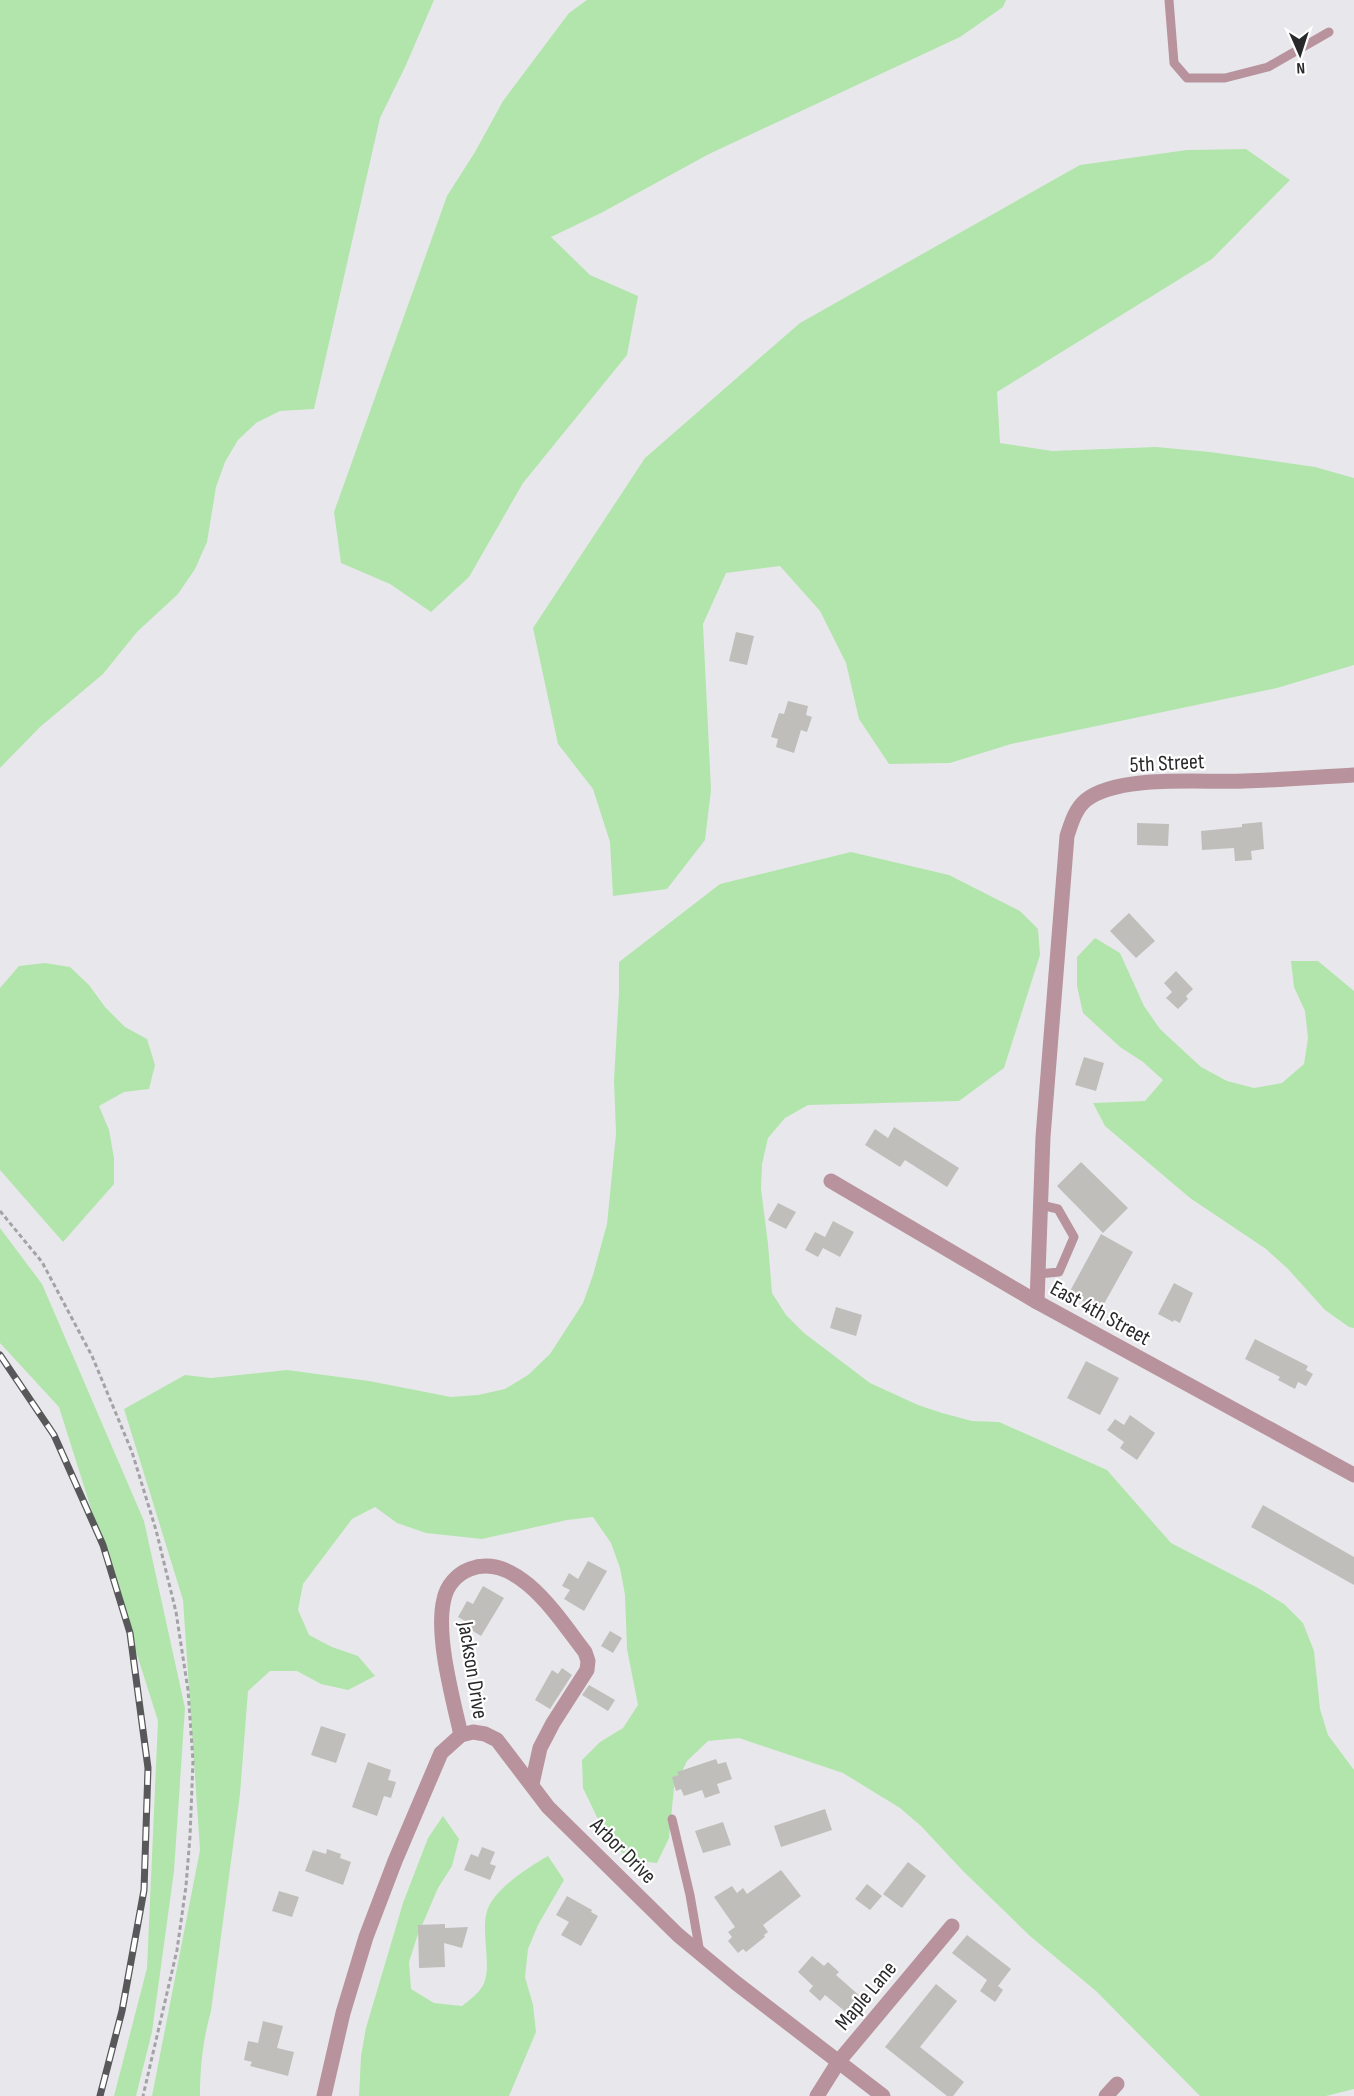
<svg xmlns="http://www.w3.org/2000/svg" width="1354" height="2096" font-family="'Sofia Sans Condensed',sans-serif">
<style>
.green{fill:#b2e5ac}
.building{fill:#c0beba}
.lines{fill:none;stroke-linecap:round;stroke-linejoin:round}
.path{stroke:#a3a3a7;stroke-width:3;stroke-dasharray:4.5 3;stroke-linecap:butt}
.service{stroke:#b8939d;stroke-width:9}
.minor{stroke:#b8939d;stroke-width:15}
.rail-casing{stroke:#58585b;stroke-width:7}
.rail{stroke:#fff;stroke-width:4.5;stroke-dasharray:14;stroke-linecap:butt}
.labels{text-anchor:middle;stroke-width:4.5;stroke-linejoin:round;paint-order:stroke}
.street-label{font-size:22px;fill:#29292b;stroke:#fff}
</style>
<rect width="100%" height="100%" fill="#e8e8ec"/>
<!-- green -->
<g class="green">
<path d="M0,0H434L406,65L380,118L314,409L280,411L256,423L238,440L225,462L216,487L207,542L195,569L178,594L137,632L103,674L40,727L0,768Z"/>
<path d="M587,0H1006L1003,7L960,37L709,154L601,213L551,237L590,275L638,296L627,355L523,483L469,577L431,612L390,584L341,563L334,512L447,196L475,152L503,101L569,13Z"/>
<path d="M1246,149L1290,180L1212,259L997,392L1000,443L1052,451L1156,447L1210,452L1315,467L1354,478V665L1277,688L1011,744L950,763L889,764L859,719L846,663L820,611L780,566L726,573L703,624L711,790L705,840L667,889L613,896L610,842L593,789L558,744L533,628L645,458L800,323L1080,165L1187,150Z"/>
<path d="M851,852L949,875L1020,911L1038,929L1040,955L1004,1068L959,1101L808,1105L785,1118L768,1138L762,1164L761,1189L768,1244L772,1293L786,1315L804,1333L870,1383L918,1405L942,1413L972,1421L999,1422L1107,1470L1171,1543L1258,1588L1284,1604L1303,1623L1314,1651L1320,1709L1328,1735L1354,1770V2089L1326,2096H1200L1096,1991L1030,1936L963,1871L921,1826L900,1808L843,1773L739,1738L708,1741L687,1761L674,1788L669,1838L657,1863L630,1860L607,1838L583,1788L582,1760L600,1742L623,1728L638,1705L627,1649L625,1595L620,1568L611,1543L593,1517L567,1520L482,1539L426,1533L397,1523L375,1507L352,1519L303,1584L298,1610L309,1635L332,1647L358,1656L375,1676L348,1690L321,1684L297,1671H270L248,1691L240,1794L211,2011C203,2040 200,2066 200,2096H152L200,1850L183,1600L124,1409L185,1375L211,1378L287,1370L369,1381L451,1397L478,1395L505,1389L528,1375L550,1354L583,1303L593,1275L607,1224L616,1134L614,1080L619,992V962L720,884Z"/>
<path d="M1095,938L1120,953L1144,1006L1160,1029L1201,1067L1227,1081L1254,1088L1282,1083L1304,1064L1308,1038L1305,1011L1294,987L1291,961H1318L1354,991V1328L1349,1327L1325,1310L1288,1269L1266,1249L1190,1198L1105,1126L1093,1103L1145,1101L1163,1080L1143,1062L1120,1047L1083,1013L1077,986V957Z"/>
<path d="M45,963L70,967L89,985L105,1007L125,1027L147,1039L155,1065L149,1089L124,1092L99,1106L109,1130L114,1158V1184L63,1242L0,1170V988L19,966Z"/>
<path d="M0,1228L42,1284L144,1521L185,1708L174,1871L152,2032L136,2096H114L147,1968L158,1721L59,1407L0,1343Z"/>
<path d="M443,1816L459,1839L452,1866L438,1888L417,1937L409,1962L411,1989L434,2003L462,2006C468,2001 478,1994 482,1987C494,1968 479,1931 488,1908C497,1887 529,1867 548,1856L564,1880L538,1925L528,1949L525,1977L533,2005L536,2032L509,2096H359L361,2056L366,2028L403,1903L428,1838Z"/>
</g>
<!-- building -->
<g class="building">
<path d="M736,632L754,636L747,665L729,661Z"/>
<path d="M788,701L808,706L806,715L812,717L807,732L801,730L794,753L776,747L778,739L771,737L779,713L784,714Z"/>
<path d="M1262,822L1264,849L1251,851L1252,860L1235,861L1234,848L1202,850L1201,831L1242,827V824Z"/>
<path d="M1137,823L1169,824L1168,846L1137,845Z"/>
<path d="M1129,913L1155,941L1136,958L1110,931Z"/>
<path d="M1176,971L1193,989L1186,996L1188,999L1178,1009L1166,998L1172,992L1164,983Z"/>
<path d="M1084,1057L1104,1063L1096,1091L1075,1085Z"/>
<path d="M894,1127L959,1168L947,1187L905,1160L900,1167L865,1145L875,1129L888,1138Z"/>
<path d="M1081,1162L1128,1208L1103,1233L1057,1186Z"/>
<path d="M778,1203L796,1212L786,1229L768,1220Z"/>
<path d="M833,1221L854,1232L840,1257L823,1248L818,1257L805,1250L815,1232L825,1237Z"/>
<path d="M1101,1234L1133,1252L1100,1311L1069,1293Z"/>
<path d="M1174,1283L1193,1293L1180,1323L1174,1320L1173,1322L1158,1314Z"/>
<path d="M836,1307L862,1315L856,1336L830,1328Z"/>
<path d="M1255,1339L1308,1366L1306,1370L1313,1374L1306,1386L1298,1382L1295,1389L1278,1380L1280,1377L1245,1359Z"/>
<path d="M1086,1361L1119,1378L1100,1415L1067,1398Z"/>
<path d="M1130,1415L1155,1433L1137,1460L1120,1448L1124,1442L1107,1430L1115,1419L1124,1425Z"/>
<path d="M1263,1505L1354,1557V1585L1251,1527Z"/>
<path d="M588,1561L607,1571L584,1611L564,1599L570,1590L562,1586L569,1573L578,1579Z"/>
<path d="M483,1586L504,1598L481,1636L463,1625L465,1621L458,1617L467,1601L473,1604Z"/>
<path d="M610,1631L622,1638L613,1653L601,1646Z"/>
<path d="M562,1668L572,1675L550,1709L535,1700L552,1670L558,1674Z"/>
<path d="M589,1685L615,1700L608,1711L582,1695Z"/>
<path d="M321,1726L346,1734L336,1763L311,1755Z"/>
<path d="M716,1759L718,1764L726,1762L732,1779L717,1784L720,1793L705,1798L702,1790L684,1796L681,1789L676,1791L672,1777L679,1775L677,1772Z"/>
<path d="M368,1762L391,1770L388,1780L396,1782L391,1798L384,1796L377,1816L352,1807Z"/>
<path d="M825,1809L832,1830L781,1847L774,1826Z"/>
<path d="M723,1822L731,1845L703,1853L695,1831Z"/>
<path d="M482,1847L495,1852L490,1864L496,1866L490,1880L464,1870L471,1854L478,1857Z"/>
<path d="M327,1849L341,1854L340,1858L351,1862L343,1885L305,1871L313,1850L326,1854Z"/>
<path d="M908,1862L926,1876L902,1908L883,1894Z"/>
<path d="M781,1870L801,1896L763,1925L768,1932L764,1935L765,1937L746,1952L743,1949L738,1953L728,1941L732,1937L728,1932L735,1927L714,1897L732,1886L737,1893L743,1888L747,1894Z"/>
<path d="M867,1884L882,1896L870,1910L855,1899Z"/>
<path d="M279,1891L299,1897L292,1917L272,1911Z"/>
<path d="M567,1896L592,1910L591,1912L598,1916L581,1946L561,1935L569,1922L556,1915Z"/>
<path d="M445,1924V1928L468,1927L462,1948L444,1943L445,1967L419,1968L418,1925Z"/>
<path d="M967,1935L1011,1969L998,1986L1003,1990L995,2002L980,1991L987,1980L952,1953Z"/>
<path d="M812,1956L824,1966L828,1962L839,1972L836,1975L861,1997L847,2013L825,1995L820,2001L809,1991L813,1986L798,1972Z"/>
<path d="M936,1984L957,2001L920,2047L964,2082L953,2096H947L885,2047Z"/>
<path d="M263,2021L283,2026L277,2048L294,2052L288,2076L250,2066L252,2062L244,2060L248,2041L258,2043Z"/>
</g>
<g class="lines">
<!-- path -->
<path class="path" d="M0,1211L42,1262L92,1356L132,1452L156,1530L176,1612L188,1690L193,1761L190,1836L186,1886L177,1950L143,2096"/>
<!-- service -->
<g class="service">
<path d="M1169,0L1174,63L1187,78H1225L1268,67L1329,32"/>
<path d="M1038,1274L1059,1272L1074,1237L1058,1209L1041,1205"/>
<path d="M672,1819L690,1895L700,1953"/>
</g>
<!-- minor -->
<g class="minor">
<path d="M831,1181L1037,1302L1354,1475"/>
<path d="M1037,1302L1043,1137L1067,836C1071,824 1075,809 1086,800C1119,774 1201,783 1244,781C1280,780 1317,777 1354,775"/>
<path d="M461,1735C453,1699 435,1635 444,1599C447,1585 457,1574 470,1569C518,1551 560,1620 585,1652L588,1661L587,1670L553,1723L540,1748L532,1784"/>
<path d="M324,2096L343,2013L366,1937L395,1861L441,1753L461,1735L473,1732L485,1734L497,1740L548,1807L678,1935L736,1983L883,2096"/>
<path d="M817,2096L839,2061L952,1926"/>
<path d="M1106,2096L1117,2084"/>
</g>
<!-- rail casing -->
<g class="rail-casing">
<path id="rail" d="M0,1355L54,1435L103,1545L130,1633L148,1768L144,1890L122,2011L100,2096"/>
</g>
<!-- rail -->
<use href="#rail" class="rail"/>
</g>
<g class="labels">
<!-- street labels -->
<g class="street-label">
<text transform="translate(1167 762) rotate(-3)" y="8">5th Street</text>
<text transform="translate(1101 1312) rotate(29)" y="8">East 4th Street</text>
<text transform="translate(474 1670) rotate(81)" y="8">Jackson Drive</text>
<text transform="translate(624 1850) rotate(45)" y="8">Arbor Drive</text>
<text transform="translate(865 1995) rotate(-50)" y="8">Maple Lane</text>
</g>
</g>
<!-- north arrow -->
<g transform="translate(1300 54) rotate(177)" stroke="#ffffff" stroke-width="4.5" paint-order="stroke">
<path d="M0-4.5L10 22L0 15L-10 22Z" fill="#29292b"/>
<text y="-9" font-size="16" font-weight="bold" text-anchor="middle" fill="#29292b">N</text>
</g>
</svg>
